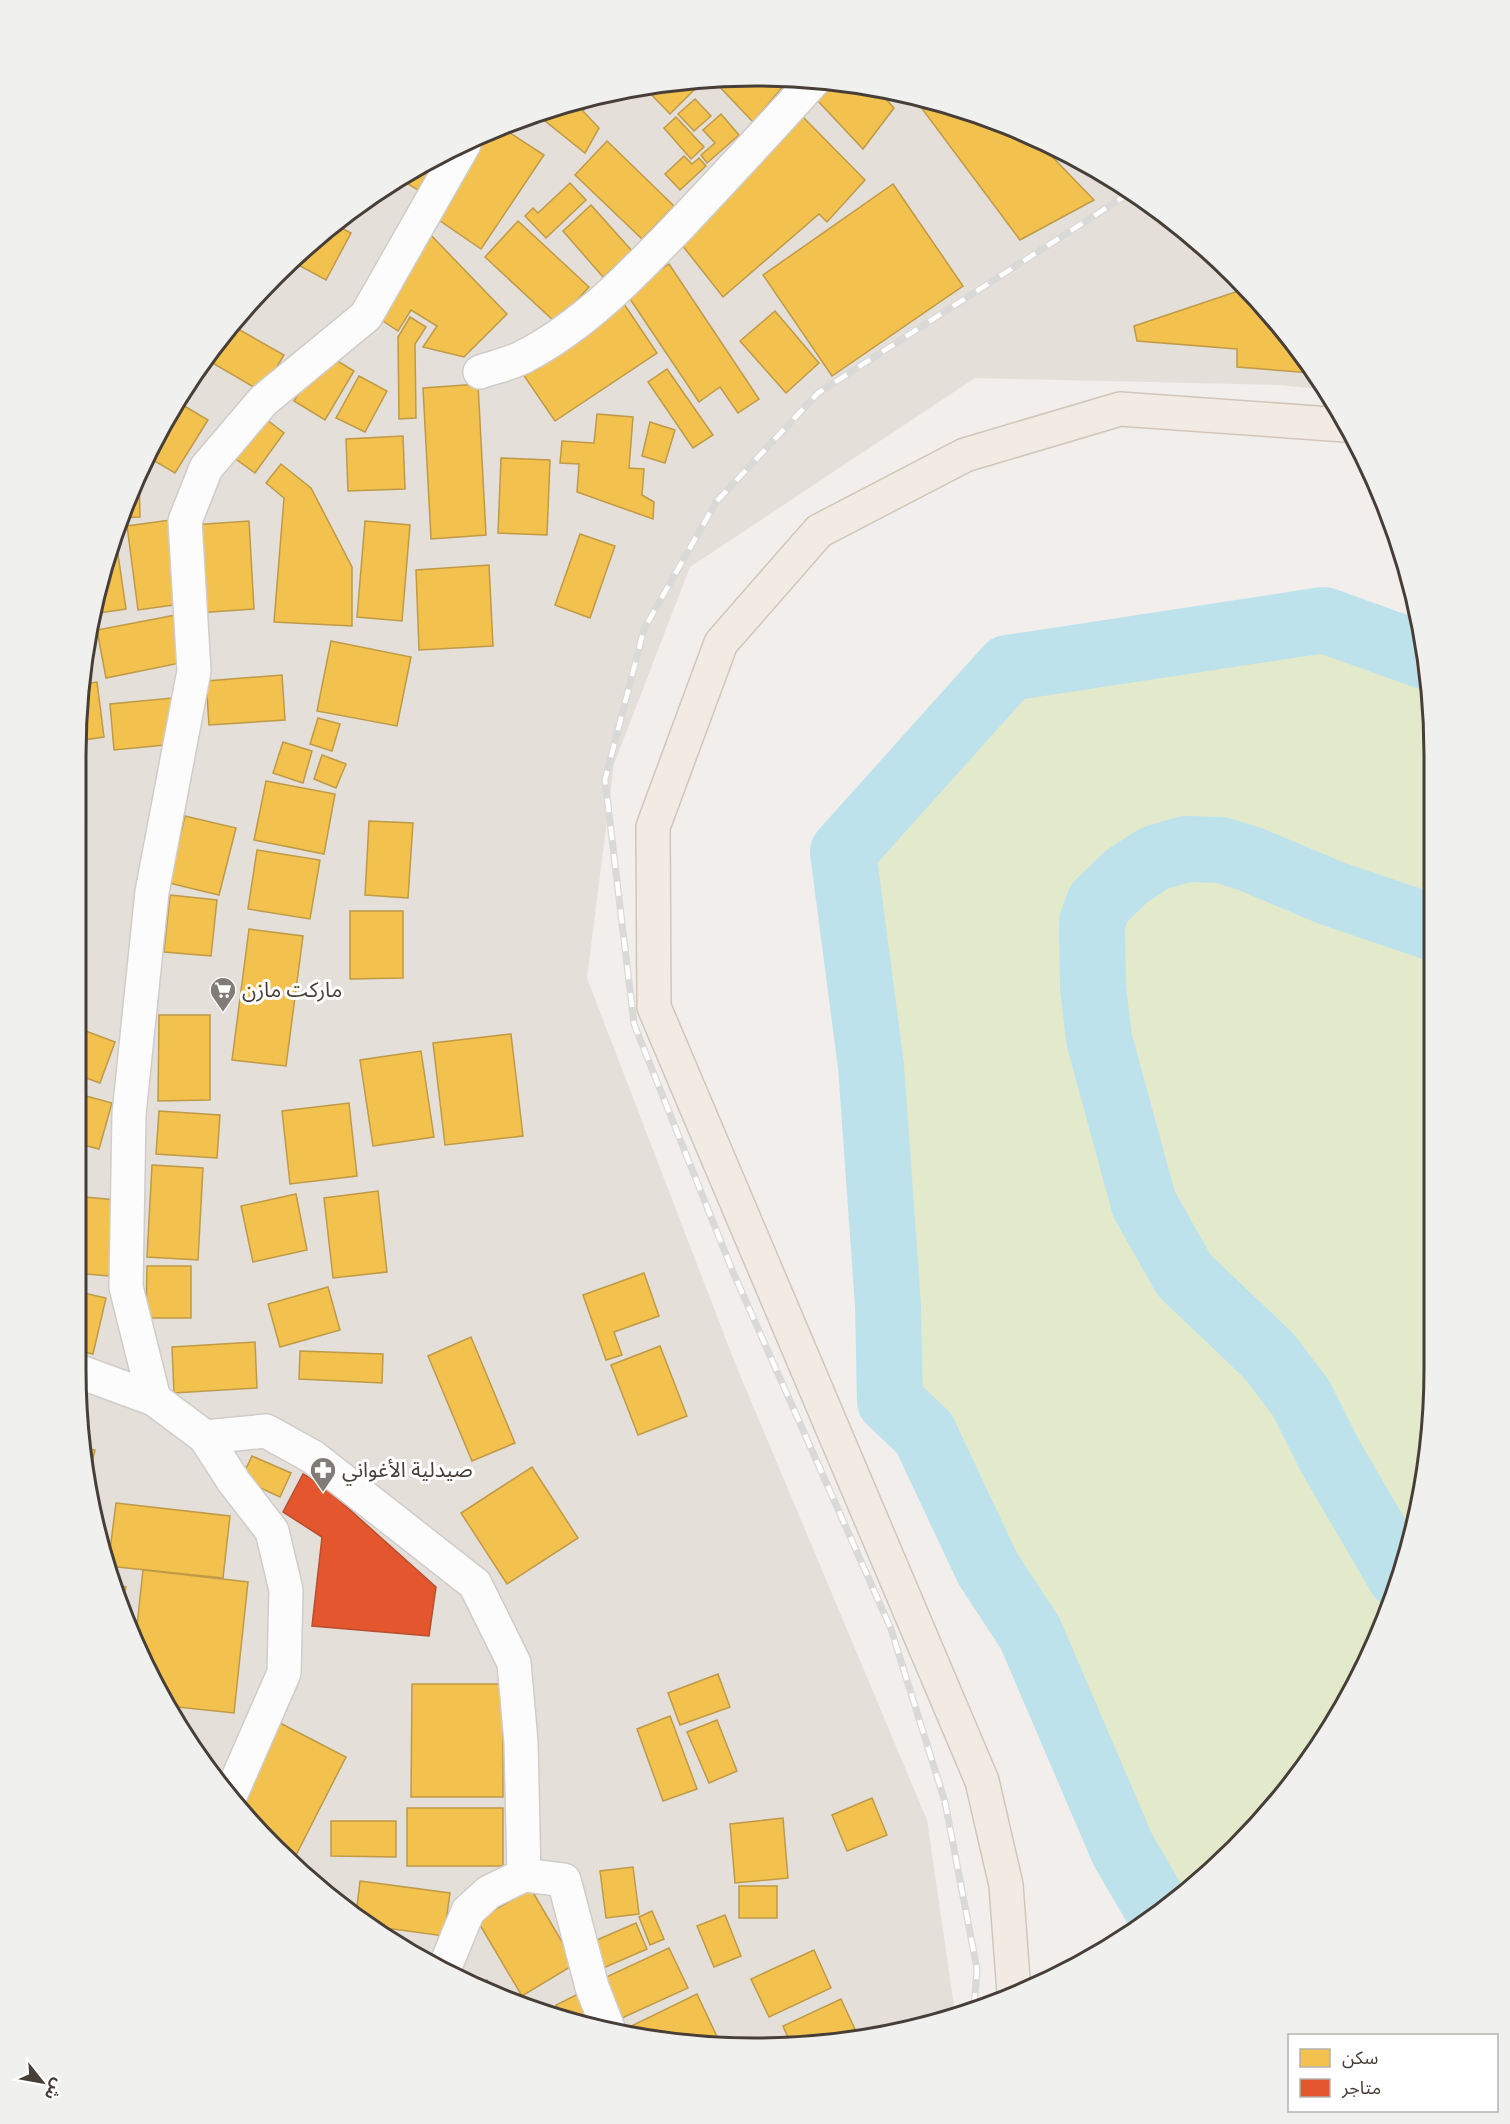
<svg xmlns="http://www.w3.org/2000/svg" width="1510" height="2124" font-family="'Space Grotesk','Noto Sans Arabic',sans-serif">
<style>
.residential{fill:#e5dfd9}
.green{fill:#e3eacc;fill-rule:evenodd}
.homes{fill:#f2c14e;stroke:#bf9a47;stroke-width:1.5}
.shops{fill:#e4572e;stroke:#b55031;stroke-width:1.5}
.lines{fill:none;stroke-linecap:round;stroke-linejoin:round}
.river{stroke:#bee2ec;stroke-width:66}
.minor-casing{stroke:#cfccc9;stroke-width:36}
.major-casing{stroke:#d2c6ba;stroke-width:36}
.minor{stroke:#fdfcfc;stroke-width:33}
.major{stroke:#f1ebe4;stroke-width:33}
.rail-casing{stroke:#d9d9d8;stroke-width:7}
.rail{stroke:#fff;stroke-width:4.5;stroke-dasharray:14;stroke-linecap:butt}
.labels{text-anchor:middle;stroke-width:6;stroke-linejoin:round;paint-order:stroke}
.poi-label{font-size:21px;fill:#473e37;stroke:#fff;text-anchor:start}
.rim{fill:none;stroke:#473e37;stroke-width:3}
</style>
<rect width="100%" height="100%" fill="#f1eeeb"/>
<!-- residential -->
<path class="residential" d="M799,76L931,98L1055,145L1169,215L1266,306L1321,389L1278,385L975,378L690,567L614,764L587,978L735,1363L927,1820L955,2013L887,2036L799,2048L667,2043L494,1997L415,1958L307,1880L189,1747L127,1630L98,1545L75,1369V755L88,622L127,495L166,415L216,341L306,244L415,166L536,111L666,81Z"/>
<!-- green -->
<path class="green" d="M1324,620L1427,656L1429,666L1434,1413L1412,1545L1399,1580L1335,1467L1394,1593L1365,1669L1295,1783L1204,1880L1158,1910L1123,1850L988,1569L890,1401L843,852L1008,668ZM1228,1317L1269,1356L1324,1448L1228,1318Z"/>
<!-- homes -->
<g class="homes">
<path d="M791,77L753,122L716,83L718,79Z"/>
<path d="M687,80L695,89L670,114L643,86L666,81Z"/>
<path d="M833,82L877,89L894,108L863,149L817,100Z"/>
<path d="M917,96L931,98L1033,137L1094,200L1020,240L914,98Z"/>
<path d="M591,98L583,111L599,128L585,153L534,112Z"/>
<path d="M695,99L711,116L694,131L678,114Z"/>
<path d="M721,114L739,135L707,163L701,155L715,143L703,130Z"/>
<path d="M676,117L704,147L691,159L664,128Z"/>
<path d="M803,117L865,180L827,222L819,214L723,297L682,245Z"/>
<path d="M501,127L544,155L481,249L433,216L488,133Z"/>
<path d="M607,141L674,206L642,239L575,175Z"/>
<path d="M437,156L418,190L398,178L415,166Z"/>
<path d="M684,156L692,164L699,158L706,166L680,190L665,174Z"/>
<path d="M570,183L586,200L546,238L525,216L533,208L538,213Z"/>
<path d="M893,184L963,286L832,376L763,275Z"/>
<path d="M591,205L632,251L603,277L563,231Z"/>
<path d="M518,221L589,287L556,323L485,257Z"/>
<path d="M334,224L351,233L326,280L291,261L306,244Z"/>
<path d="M425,229L507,314L464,357L423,347L437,326L411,310L398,331L371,313Z"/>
<path d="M669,264L759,399L738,413L720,387L699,402L626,293Z"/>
<path d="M1247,288L1266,306L1311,373L1237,367V349L1137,341L1134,326Z"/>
<path d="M620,298L657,353L555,421L518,367Z"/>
<path d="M775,311L819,363L786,393L740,341Z"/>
<path d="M410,317L426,327L415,344L416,418L399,419L398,337Z"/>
<path d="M231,325L284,355L262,392L204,358L216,341Z"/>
<path d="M323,352L354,371L325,420L294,401Z"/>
<path d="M667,369L713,435L693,448L648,382Z"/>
<path d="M359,376L387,391L365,432L336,418Z"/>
<path d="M478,384L486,535L431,539L423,388Z"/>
<path d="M176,401L208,420L175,473L146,456L166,415Z"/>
<path d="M597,414L633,417L629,468L644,469L642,495L654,502L653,519L577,492L579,464L560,463L562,441L594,443Z"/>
<path d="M262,416L284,433L255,473L233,457Z"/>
<path d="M650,422L675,430L665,463L642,456Z"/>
<path d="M403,436L405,489L348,491L346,439Z"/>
<path d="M501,458L550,460L547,535L498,533Z"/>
<path d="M281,464L311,488L352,567V626L274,622L284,498L266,483Z"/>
<path d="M139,470L140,517L120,518L127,495Z"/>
<path d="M170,520L181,604L138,610L127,526Z"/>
<path d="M249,521L254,609L197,613L191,525Z"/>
<path d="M365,521L410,525L402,621L357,617Z"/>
<path d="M115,534L126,609L91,614Z"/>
<path d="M580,534L615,546L590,618L555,605Z"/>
<path d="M489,565L493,646L419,650L416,570Z"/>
<path d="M176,615L185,662L106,678L97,630Z"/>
<path d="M331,641L411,657L397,726L317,711Z"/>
<path d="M282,675L285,720L209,725L206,681Z"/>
<path d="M97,682L104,737L76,741L82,684Z"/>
<path d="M172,698L175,744L114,750L110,704Z"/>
<path d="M318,718L340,724L332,751L310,744Z"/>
<path d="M283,742L312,751L303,783L273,773Z"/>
<path d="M322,755L346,764L336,788L314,779Z"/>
<path d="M266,781L335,794L324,854L254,840Z"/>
<path d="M185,816L236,828L219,895L169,883Z"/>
<path d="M369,821L413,823L408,898L365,895Z"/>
<path d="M257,850L320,860L310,919L248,909Z"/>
<path d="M170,895L217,900L211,956L164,952Z"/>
<path d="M350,911H403V978L350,979Z"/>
<path d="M249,929L303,936L286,1066L232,1060Z"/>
<path d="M159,1015H210V1100L158,1101Z"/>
<path d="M75,1027L115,1042L100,1083L75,1074Z"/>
<path d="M511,1034L523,1136L445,1145L433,1043Z"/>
<path d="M421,1051L434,1137L373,1146L360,1060Z"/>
<path d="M75,1093L112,1103L99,1149L75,1143Z"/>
<path d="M349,1103L357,1176L290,1184L282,1111Z"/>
<path d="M159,1111L220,1115L217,1158L156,1154Z"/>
<path d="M152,1165L203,1168L198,1260L147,1257Z"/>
<path d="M378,1191L387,1272L333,1278L324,1198Z"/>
<path d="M296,1194L307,1250L253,1262L241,1206Z"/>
<path d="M75,1196L116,1200L109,1276L75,1273Z"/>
<path d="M147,1266H191V1318H146Z"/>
<path d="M644,1273L659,1316L614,1332L622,1355L606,1360L583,1295Z"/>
<path d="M328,1287L340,1330L280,1347L268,1304Z"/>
<path d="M75,1291L106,1298L93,1354L75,1350Z"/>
<path d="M471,1337L515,1443L472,1461L428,1356Z"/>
<path d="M255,1342L257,1388L174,1393L172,1347Z"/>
<path d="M660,1346L687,1416L638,1435L611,1365Z"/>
<path d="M300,1351L383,1354L382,1383L299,1379Z"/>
<path d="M85,1448L95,1450L89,1474Z"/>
<path d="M252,1456L291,1473L280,1497L241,1479Z"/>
<path d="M532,1467L578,1538L507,1584L461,1513Z"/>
<path d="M116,1503L230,1516L223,1578L108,1566Z"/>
<path d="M143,1570L248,1582L234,1713L168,1706L135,1644Z"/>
<path d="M111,1583L126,1587L120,1610Z"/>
<path d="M718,1674L730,1707L680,1725L668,1693Z"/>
<path d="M412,1684H503V1797H411Z"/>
<path d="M670,1716L697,1789L663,1801L637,1729Z"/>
<path d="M717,1720L737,1771L709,1783L687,1732Z"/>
<path d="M280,1723L346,1757L292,1863L239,1803Z"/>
<path d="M183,1734L196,1738L192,1750L189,1746Z"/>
<path d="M872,1798L887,1835L847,1851L832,1815Z"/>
<rect x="407" y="1808" width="96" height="58"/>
<path d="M783,1818L788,1878L735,1883L730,1824Z"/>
<path d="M331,1821H396V1857L331,1856Z"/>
<path d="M633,1867L639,1914L606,1918L600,1871Z"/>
<path d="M360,1881L450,1893L444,1936L371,1926L356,1915Z"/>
<rect x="739" y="1886" width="38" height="32"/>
<path d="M531,1889L575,1964L522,1996L477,1920Z"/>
<path d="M652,1911L664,1939L650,1945L639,1917Z"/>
<path d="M725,1915L741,1956L714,1967L697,1926Z"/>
<path d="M636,1923L647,1949L601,1969L590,1943Z"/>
<path d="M669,1948L688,1988L622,2018L604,1978Z"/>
<path d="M814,1950L831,1988L769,2017L751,1979Z"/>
<path d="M487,1980L498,1998L475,1988Z"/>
<path d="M580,1993L595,2024L561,2015L556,2005Z"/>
<path d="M697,1994L721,2045L667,2043L624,2032L623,2030Z"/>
<path d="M841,1999L860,2040L792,2047L783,2026Z"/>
</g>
<!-- shops -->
<path class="shops" d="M303,1474L320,1483L436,1587L429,1636L312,1626L322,1537L283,1512Z"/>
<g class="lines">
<!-- river -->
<g class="river">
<path d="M1400,1576L1330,1456L1301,1398L1269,1356L1184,1275L1144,1204L1099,1039L1093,987L1092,922L1099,903L1127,876L1155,858L1186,849L1221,850L1250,859L1331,893L1431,927"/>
<path d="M1158,1910L1123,1850L1030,1633L988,1569L924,1433L890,1401L888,1305L871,1066L843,852L1008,668L1324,620L1427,657"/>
</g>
<!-- minor casing -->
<g class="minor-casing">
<g id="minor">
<path d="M480,372C494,367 510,364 523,357C584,326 634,273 681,224C726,176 771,128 815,79"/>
<path d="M75,1370L154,1399L126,1287L129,1114L152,892L194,671L185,521L206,468L263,401L366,316L464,144"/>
<path d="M154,1399L205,1437L266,1431L313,1457L475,1584L514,1663L521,1742L524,1875L489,1892L468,1911L443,1972"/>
<path d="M205,1437L234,1482L272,1531L286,1590L284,1673L231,1794"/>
<path d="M524,1875L564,1880L592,1987L608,2028"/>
</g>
</g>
<!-- major casing -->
<g class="major-casing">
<path id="major" d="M1014,1993L1006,1885L982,1781L654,1007L653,827L721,643L819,531L965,455L1120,409L1345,425"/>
</g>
<!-- minor -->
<use href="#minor" class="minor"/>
<!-- major -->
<use href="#major" class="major"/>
<!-- rail casing -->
<g class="rail-casing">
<path id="rail" d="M974,2007L977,1969L945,1802L891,1629L733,1272L634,1024L605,780L644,629L716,502L818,393L1131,192"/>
</g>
<!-- rail -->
<use href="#rail" class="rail"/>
</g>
<!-- icons -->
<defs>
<g id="supermarket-pin" transform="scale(1.35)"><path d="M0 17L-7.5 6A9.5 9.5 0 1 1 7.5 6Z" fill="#827c76" stroke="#fff"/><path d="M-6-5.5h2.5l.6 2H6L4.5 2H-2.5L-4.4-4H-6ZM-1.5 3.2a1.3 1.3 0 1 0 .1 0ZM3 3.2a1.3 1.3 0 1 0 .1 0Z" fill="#fff"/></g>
<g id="pharmacy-pin" transform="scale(1.35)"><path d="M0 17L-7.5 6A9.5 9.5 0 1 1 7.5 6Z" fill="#827c76" stroke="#fff"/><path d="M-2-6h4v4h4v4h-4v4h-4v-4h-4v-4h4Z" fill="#fff"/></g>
</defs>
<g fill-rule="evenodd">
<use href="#supermarket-pin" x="223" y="990"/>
<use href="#pharmacy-pin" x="323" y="1470"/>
</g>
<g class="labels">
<!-- poi labels -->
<g class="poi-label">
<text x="242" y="997">ماركت مازن</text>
<text x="342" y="1477">صيدلية الأغواني</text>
</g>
</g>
<!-- crop -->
<path d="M0 0H1510V2124H0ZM755 86H755A669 669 0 0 1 1424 755V1369A669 669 0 0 1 755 2038H755A669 669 0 0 1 86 1369V755A669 669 0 0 1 755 86Z" fill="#f0f0ef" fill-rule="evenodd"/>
<path class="rim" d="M755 86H755A669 669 0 0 1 1424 755V1369A669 669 0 0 1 755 2038H755A669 669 0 0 1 86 1369V755A669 669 0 0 1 755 86Z"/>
<!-- legend -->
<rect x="1288" y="2034" width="210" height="78" fill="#ffffff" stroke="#b5b2af" stroke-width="1.5"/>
<rect x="1300" y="2049" width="30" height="18" fill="#f2c14e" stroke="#b5b2af" stroke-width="1.5"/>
<text x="1342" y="2064" font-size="18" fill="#473e37">سكن</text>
<rect x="1300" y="2079" width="30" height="18" fill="#e4572e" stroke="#b5b2af" stroke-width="1.5"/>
<text x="1342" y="2094" font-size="18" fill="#473e37">متاجر</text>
<!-- north arrow -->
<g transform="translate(42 2082) rotate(121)" stroke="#ffffff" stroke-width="4.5" paint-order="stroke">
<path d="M0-4.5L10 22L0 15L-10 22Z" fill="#473e37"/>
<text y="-9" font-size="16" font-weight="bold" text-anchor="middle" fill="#473e37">ش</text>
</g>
</svg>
